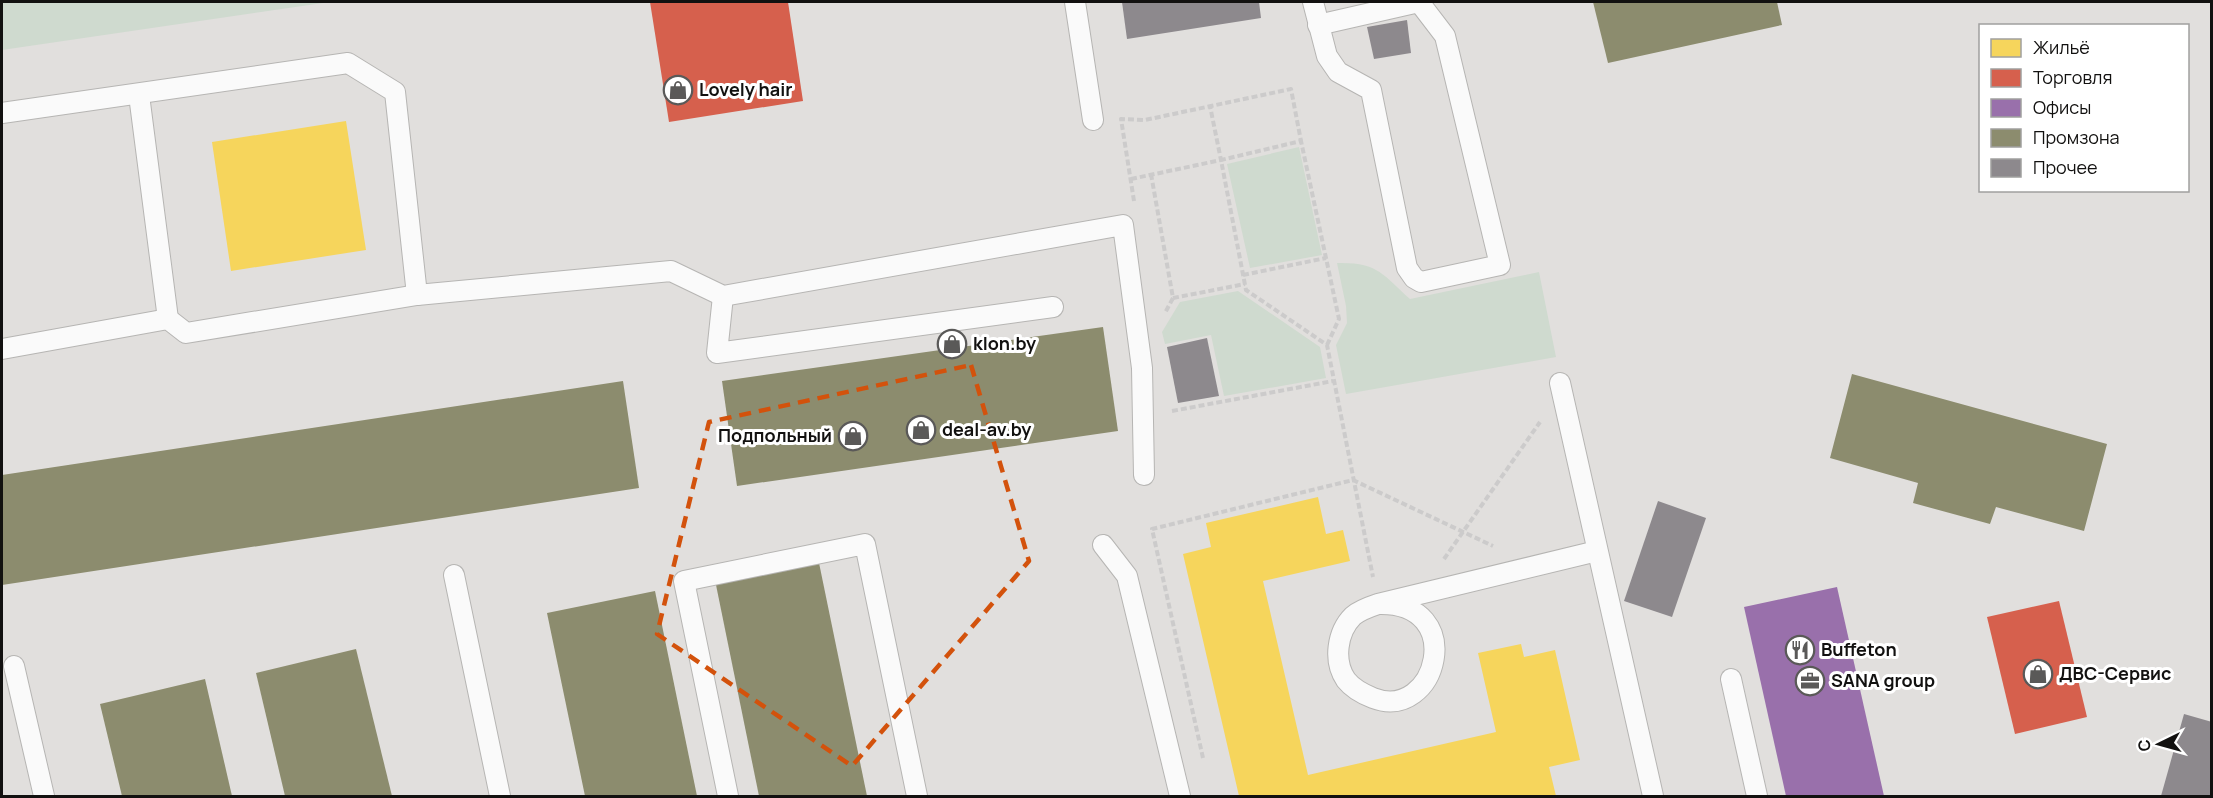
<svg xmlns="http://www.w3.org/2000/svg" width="2213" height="798" font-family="Manrope,sans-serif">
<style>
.green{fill:#cfdacf}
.homes{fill:#f6d55c}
.shops{fill:#d6604d}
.offices{fill:#9970ab}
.industry{fill:#8c8c6e}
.building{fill:#8d898d}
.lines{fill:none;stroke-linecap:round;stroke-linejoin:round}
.service-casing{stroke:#b6b5b3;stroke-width:22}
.path{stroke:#cccbcb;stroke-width:4;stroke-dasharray:6 3;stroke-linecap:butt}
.service{stroke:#fafafa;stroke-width:20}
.marked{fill:none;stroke:#d3520c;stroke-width:4.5;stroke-dasharray:12 8;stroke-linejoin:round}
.labels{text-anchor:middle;stroke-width:6;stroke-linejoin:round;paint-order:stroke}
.poi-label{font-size:18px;font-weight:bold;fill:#121110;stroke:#fff;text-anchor:start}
</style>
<rect width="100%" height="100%" fill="#e1dfdd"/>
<!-- green -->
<g class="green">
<path d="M2,2H330L2,50Z"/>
<path d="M1299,147L1322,255L1250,268L1227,164Z"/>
<path d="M1337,263C1378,262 1382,274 1410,299L1539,272L1556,357L1346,394L1336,345L1347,323L1346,306Z"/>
<path d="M1238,291L1320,347L1326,378L1224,396L1211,335L1165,344L1162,332L1180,302Z"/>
</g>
<!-- homes -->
<g class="homes">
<path d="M346,121L366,250L231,271L212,142Z"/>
<path d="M1318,497L1326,534L1343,530L1350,561L1263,581L1308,775L1496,732L1478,653L1521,644L1524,657L1555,650L1580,760L1549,767L1556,796H1239L1183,554L1211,547L1206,523Z"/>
</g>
<!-- shops -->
<g class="shops">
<path d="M650,2H788L803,101L669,122Z"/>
<path d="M2059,601L2087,717L2015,734L1987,617Z"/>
</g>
<!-- offices -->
<path class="offices" d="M1837,587L1884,796H1786L1744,607Z"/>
<!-- industry -->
<g class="industry">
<path d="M1593,2H1777L1782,25L1608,63Z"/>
<path d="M1103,327L1118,431L737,486L722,381Z"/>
<path d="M1852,374L2107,444L2084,531L1996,507L1990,524L1913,503L1918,483L1830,458Z"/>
<path d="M623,381L639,488L2,585V475Z"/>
<path d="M818,558L867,796H759L715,580Z"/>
<path d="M655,591L697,796H585L547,613Z"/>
<path d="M356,649L392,796H285L256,673Z"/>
<path d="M205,679L232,796H122L100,704Z"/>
</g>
<!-- building -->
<g class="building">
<path d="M1122,2H1259L1261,18L1127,39Z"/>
<path d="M1407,20L1411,53L1374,59L1367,27Z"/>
<path d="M1207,338L1219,396L1178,403L1167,347Z"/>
<path d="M1658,501L1706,518L1672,617L1624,601Z"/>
<path d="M2184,714L2212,722V796H2161Z"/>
</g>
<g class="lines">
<!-- service casing -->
<g class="service-casing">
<g id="service">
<path d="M1075,2L1093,120"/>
<path d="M1313,2L1327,56L1338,72L1371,90L1407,268L1414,278L1421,282L1500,265L1445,36L1419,2"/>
<path d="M1318,25L1419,2"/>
<path d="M139,95L168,319"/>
<path d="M2,113L348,63L395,92L417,295"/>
<path d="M723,296L717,353L1053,307"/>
<path d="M2,349L168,319L186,333L417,295L671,271L723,296L1123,225L1142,368L1144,475"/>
<path d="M1560,383L1653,796"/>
<path d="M1103,545L1127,576L1180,796"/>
<path d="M454,575L500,796"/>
<path d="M1378,604C1469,601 1437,723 1373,698C1363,694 1353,689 1346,680C1333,661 1337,632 1353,616C1360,610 1369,607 1378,604L1597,551"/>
<path d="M14,666L44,796"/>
<path d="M1731,679L1757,796"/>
<path d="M728,796L684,581L865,544L917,796"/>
</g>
</g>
<!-- path -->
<g class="path">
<path d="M1151,174L1173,298L1165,313"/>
<path d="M1131,179L1221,160L1210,106"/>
<path d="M1134,201L1121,119L1145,120L1291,89L1301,141"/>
<path d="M1243,275L1326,258"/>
<path d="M1173,298L1245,284"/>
<path d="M1327,345L1339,319L1301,141L1221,160L1246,290L1327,345L1373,577"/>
<path d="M1172,411L1333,381"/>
<path d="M1444,559L1540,422"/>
<path d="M1203,758L1152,529L1353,480L1493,546"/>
</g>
<!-- service -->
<use href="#service" class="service"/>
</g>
<!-- marked area -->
<path class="marked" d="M971,365L1029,561L852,766L657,634L709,422Z"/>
<!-- icons -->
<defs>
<g id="shop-ring" transform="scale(1.5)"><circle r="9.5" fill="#fff" stroke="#5a5958" stroke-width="1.5"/><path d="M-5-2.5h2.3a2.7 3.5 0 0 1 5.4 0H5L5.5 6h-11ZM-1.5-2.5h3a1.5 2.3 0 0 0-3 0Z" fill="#5a5958"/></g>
<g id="restaurant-ring" transform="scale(1.5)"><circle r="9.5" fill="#fff" stroke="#5a5958" stroke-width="1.5"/><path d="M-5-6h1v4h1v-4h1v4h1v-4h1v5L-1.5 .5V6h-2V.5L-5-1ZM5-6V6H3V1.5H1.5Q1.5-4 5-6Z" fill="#5a5958"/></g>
<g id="office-ring" transform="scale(1.5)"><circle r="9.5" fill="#fff" stroke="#5a5958" stroke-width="1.5"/><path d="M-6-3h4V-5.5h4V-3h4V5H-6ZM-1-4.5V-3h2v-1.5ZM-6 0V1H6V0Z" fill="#5a5958"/></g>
</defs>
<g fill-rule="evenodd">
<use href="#shop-ring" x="678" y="90"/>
<use href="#shop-ring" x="952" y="344"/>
<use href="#shop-ring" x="921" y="430"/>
<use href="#shop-ring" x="853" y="436"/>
<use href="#restaurant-ring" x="1800" y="650"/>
<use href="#shop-ring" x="2038" y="674"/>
<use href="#office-ring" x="1810" y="681"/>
</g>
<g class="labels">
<!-- poi labels -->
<g class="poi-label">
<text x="699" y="96">Lovely hair</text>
<text x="973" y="350">klon.by</text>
<text x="942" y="436">deal-av.by</text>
<text x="832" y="442" text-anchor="end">Подпольный</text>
<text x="1821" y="656">Buffeton</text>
<text x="2059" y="680">ДВС-Сервис</text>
<text x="1831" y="687">SANA group</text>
</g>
</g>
<!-- border -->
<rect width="2213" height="798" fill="none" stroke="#121110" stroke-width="6"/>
<!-- legend -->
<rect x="1979" y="24" width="210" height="168" fill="#ffffff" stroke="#a0a09f" stroke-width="1.5"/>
<rect x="1991" y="39" width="30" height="18" fill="#f6d55c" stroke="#a0a09f" stroke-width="1.5"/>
<text x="2033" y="54" font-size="18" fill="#121110">Жильё</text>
<rect x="1991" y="69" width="30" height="18" fill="#d6604d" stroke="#a0a09f" stroke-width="1.5"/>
<text x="2033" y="84" font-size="18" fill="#121110">Торговля</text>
<rect x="1991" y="99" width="30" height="18" fill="#9970ab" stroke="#a0a09f" stroke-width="1.5"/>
<text x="2033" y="114" font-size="18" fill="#121110">Офисы</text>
<rect x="1991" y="129" width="30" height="18" fill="#8c8c6e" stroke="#a0a09f" stroke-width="1.5"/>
<text x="2033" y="144" font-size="18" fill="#121110">Промзона</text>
<rect x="1991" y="159" width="30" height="18" fill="#8d898d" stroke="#a0a09f" stroke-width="1.5"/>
<text x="2033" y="174" font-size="18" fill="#121110">Прочее</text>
<!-- north arrow -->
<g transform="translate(2159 744) rotate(265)" stroke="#ffffff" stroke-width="4.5" paint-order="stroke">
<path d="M0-4.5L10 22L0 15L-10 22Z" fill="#121110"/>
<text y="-9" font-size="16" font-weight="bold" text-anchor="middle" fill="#121110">С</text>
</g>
</svg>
